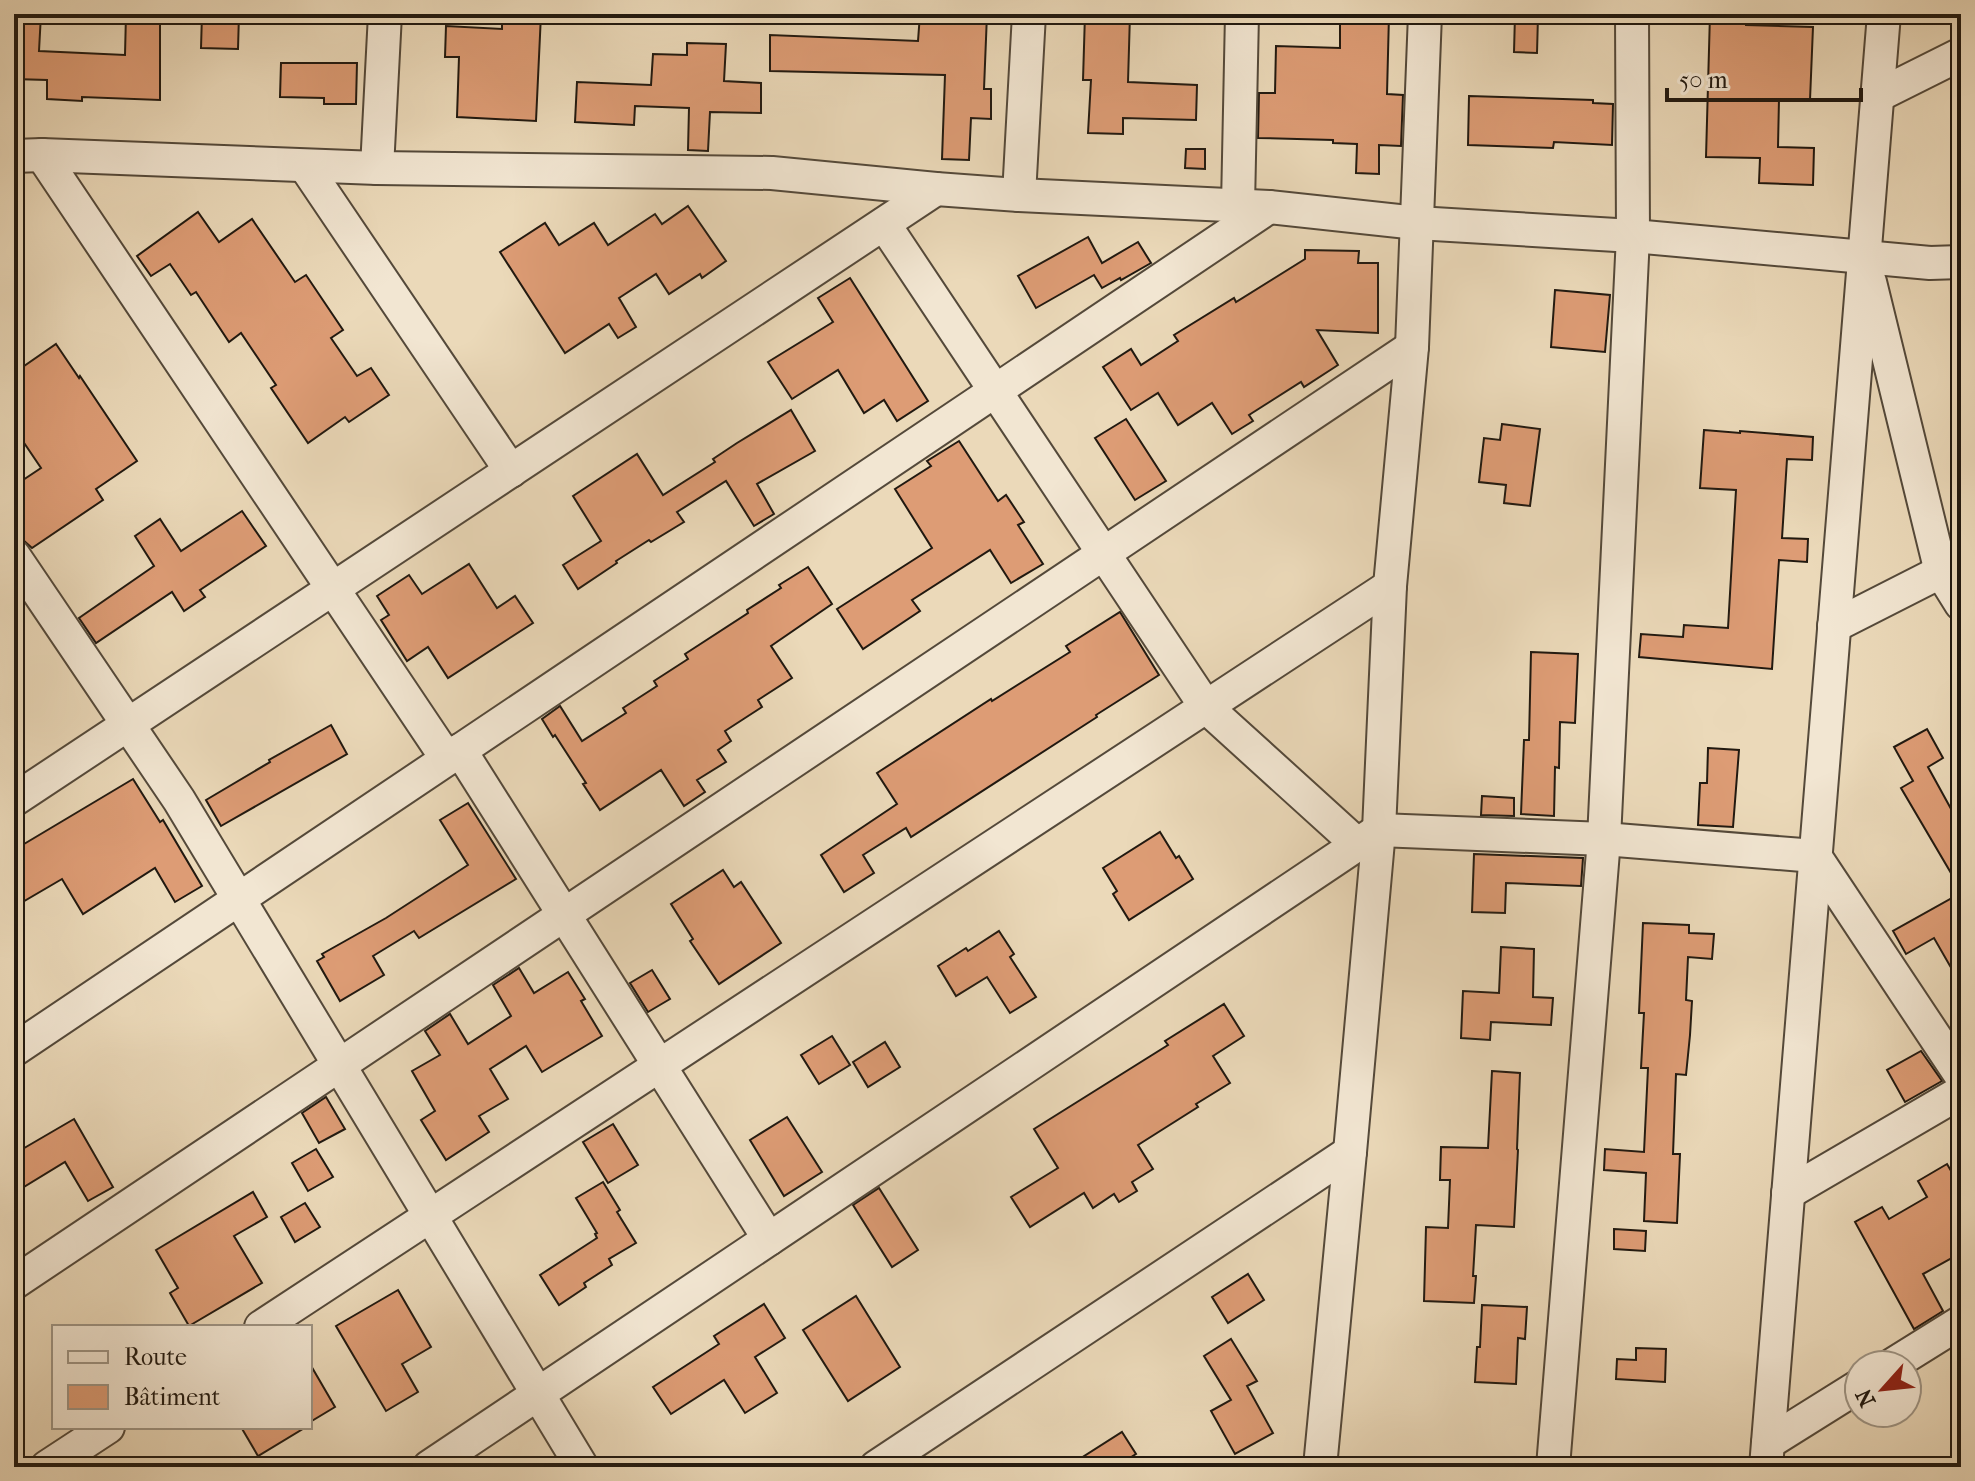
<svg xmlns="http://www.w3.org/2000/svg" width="1975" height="1481" font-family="'IM FELL French Canon',serif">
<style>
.building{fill:#dd9c75;stroke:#211910;stroke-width:2}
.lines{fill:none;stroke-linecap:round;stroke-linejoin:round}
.street-casing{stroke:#54493a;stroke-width:36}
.street{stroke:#f2e6d2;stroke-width:32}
</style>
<rect width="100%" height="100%" fill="#ebd9b9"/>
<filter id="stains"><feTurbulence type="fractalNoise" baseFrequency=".0025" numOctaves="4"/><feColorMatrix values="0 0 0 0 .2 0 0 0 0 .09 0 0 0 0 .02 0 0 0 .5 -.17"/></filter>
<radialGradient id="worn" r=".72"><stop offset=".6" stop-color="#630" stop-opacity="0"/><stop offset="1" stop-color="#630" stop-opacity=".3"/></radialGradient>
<!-- building -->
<g class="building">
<path d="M14,14H41L39,51L125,55L126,14H160V100L82,97V101L47,99V80L14,79Z"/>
<path d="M202,14H239L238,49L201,48Z"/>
<path d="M502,14H541L536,121L457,117L459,57H445L446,26L502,29Z"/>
<path d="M920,14H987L984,89H991V119L971,118L969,160L942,159L945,75L770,71V35L918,41Z"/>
<path d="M1085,14H1130L1128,82L1197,85L1196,120L1123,118V134L1088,133L1091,80H1083Z"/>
<path d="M1340,14L1389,15L1387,94L1403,95L1401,146L1379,145V174L1356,173L1357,144L1333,143V140L1258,138L1259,93H1275L1276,46L1340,48Z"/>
<path d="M1710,14H1746V25L1813,27L1810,100L1779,99L1778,147L1814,148L1813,185L1759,183L1760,158L1706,157Z"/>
<path d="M1515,15L1538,16L1537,53L1514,52Z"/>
<path d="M687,43L726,44L724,81L761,83V113L710,112L708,151L688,150L689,108L635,106L634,125L575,122L577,82L651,85L653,54L687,55Z"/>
<path d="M281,63H357L356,104H324V98L280,97Z"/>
<path d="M1469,96L1593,100V103L1613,104L1612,145L1554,142L1553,148L1468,145Z"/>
<path d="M1186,149H1205V169L1185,168Z"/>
<path d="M688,206L726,261L702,278L700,274L669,294L656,274L619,298L636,327L618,338L609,324L565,353L500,252L545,223L559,245L594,223L608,245L655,214L662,224Z"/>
<path d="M198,212L219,242L252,219L295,282L306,275L343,330L331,338L357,376L371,368L389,395L349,422L345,417L308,443L271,388L276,385L241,333L229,342L196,292L191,295L170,264L151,276L137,256Z"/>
<path d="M1088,237L1102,263L1138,242L1151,263L1121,280L1120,278L1102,288L1094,275L1036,308L1018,276Z"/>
<path d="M1305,250L1359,251L1358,263H1378V333L1317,330L1338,365L1304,387L1301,382L1249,415L1253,421L1232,434L1212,403L1178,425L1158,393L1131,410L1103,367L1131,349L1141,365L1178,341L1174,335L1234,298L1236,302L1305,259Z"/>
<path d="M850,278L928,401L897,421L884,400L864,413L838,370L792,399L768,362L833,322L818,298Z"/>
<path d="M1555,290L1610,295L1605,352L1551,347Z"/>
<path d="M56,344L79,378L80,376L137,461L96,489L103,500L32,548L22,539L14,527V486L41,468L14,428V373Z"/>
<path d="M791,410L815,451L757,484L774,514L754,526L726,481L677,512L684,522L651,542L649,540L616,561L617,563L578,589L563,565L601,541L573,496L637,454L663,495L715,462L713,459L737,443Z"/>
<path d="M1126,419L1166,481L1135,500L1095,438Z"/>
<path d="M1502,424L1540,429L1530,506L1504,503L1506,485L1479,482L1484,438L1500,440Z"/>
<path d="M1704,430L1740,433V431L1813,437L1812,460L1787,459L1782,538L1808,539L1807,562L1779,560L1772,669L1639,657L1641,634L1683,637L1684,625L1728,628L1736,490L1700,488Z"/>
<path d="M959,441L998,501L1006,495L1024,522L1018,525L1043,564L1011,583L990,550L912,600L920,611L863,649L837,609L932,548L895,489L931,466L927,461Z"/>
<path d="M242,511L266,546L200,590L205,597L184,611L172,592L96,643L79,618L154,566L135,536L160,519L181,551Z"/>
<path d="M469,564L497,608L515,596L533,623L448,678L428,647L407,661L381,620L389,615L377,596L409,575L422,594Z"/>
<path d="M808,567L832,604L771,646L792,678L758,700L762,707L725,731L731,741L718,750L726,762L697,780L705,792L684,806L661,770L600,810L583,784L586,783L555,735L553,737L542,719L560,706L582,741L626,713L623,708L657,686L654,681L688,659L685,654L748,613L747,610L781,588L779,585Z"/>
<path d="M1120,612L1159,675L1096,715L1097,717L911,837L906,828L863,855L874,873L844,892L821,855L897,804L877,773L991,699L992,701L1070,652L1066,646Z"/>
<path d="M1531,652L1578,654L1575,723L1560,722L1559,768L1555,767L1554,816L1521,814L1524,740H1529Z"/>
<path d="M331,725L347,754L221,826L206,800L270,762L269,760Z"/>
<path d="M1927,729L1943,758L1928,767L1961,827V890L1901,788L1913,781L1894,747Z"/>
<path d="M1708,748L1739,750L1733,827L1698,825L1700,783H1707Z"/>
<path d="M133,779L160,822L163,820L202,886L175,902L155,868L83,914L62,879L14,907V850Z"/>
<path d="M1482,796L1514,798V816L1481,815Z"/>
<path d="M468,803L516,879L419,938L414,931L373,956L384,975L340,1001L317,961L324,957L322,954L386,918L468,865L440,820Z"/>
<path d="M1160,832L1176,858L1179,856L1193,879L1129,920L1113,894L1117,891L1103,868Z"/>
<path d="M1474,854L1583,858L1581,886L1506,883L1505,913L1472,912Z"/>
<path d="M723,870L734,887L741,882L781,943L719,984L690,941L693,939L671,904Z"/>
<path d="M1961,893V985L1934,938L1906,954L1893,931Z"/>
<path d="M1643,923L1689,925V933L1714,934L1712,959L1688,957L1686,1000L1692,1001L1690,1035L1686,1075L1676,1074L1673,1154H1680L1677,1223L1644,1221L1646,1173L1604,1170L1605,1149L1644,1152L1648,1068H1641L1644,1013H1639Z"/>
<path d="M999,931L1014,954L1010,957L1036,997L1010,1013L987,977L956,996L938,966L966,948L968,951Z"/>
<path d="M1501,947L1534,949L1533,997L1553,998L1551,1025L1491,1022L1490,1040L1461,1038L1463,991L1499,993Z"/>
<path d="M519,968L534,993L568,972L585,999L581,1001L602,1036L542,1072L526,1046L490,1069L508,1099L479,1116L489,1132L446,1160L421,1120L435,1111L412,1071L440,1055L425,1031L450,1014L468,1044L511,1016L493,985Z"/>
<path d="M652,970L670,999L648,1012L630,983Z"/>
<path d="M1224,1004L1244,1036L1213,1056L1230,1083L1196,1104L1198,1107L1138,1145L1153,1169L1132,1182L1137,1191L1119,1202L1114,1194L1093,1208L1084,1193L1030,1227L1011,1197L1058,1168L1034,1129L1168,1045L1165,1041Z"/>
<path d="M832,1036L850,1065L819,1084L801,1055Z"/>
<path d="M885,1042L900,1067L868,1087L853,1062Z"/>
<path d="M1921,1051L1942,1081L1905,1102L1887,1070Z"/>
<path d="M1492,1071L1520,1073L1517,1149L1518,1150L1514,1227L1476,1225L1473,1276H1476L1474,1303L1424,1301L1426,1227L1448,1228L1450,1180H1440L1441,1147L1488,1148Z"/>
<path d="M326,1097L345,1129L319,1143L302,1113Z"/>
<path d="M787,1117L822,1172L784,1196L750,1140Z"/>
<path d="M74,1119L113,1187L88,1201L65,1162L14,1193V1154Z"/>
<path d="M613,1124L638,1165L608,1183L583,1142Z"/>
<path d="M316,1149L333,1177L308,1191L292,1163Z"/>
<path d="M1947,1164L1961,1188V1253L1923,1274L1943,1311L1914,1329L1855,1222L1882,1207L1889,1219L1927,1197L1918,1181Z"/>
<path d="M603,1182L620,1210L617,1212L636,1243L609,1259L612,1265L584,1283L586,1287L559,1305L540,1275L597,1238L595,1234L597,1233L576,1198Z"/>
<path d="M879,1188L918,1250L892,1267L853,1205Z"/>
<path d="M253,1192L267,1217L234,1236L262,1283L189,1326L170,1293L178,1288L156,1250Z"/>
<path d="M305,1203L320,1227L295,1242L281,1217Z"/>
<path d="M1614,1229L1646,1231L1645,1251L1614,1249Z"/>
<path d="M1248,1274L1264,1300L1228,1323L1212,1297Z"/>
<path d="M398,1290L431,1347L402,1364L418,1392L386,1411L336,1326Z"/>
<path d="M856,1296L900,1367L848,1401L803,1330Z"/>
<path d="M764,1304L785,1338L755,1357L777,1393L745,1413L724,1380L671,1414L653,1387L719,1344L714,1336Z"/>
<path d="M1482,1305L1527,1307L1525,1339L1518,1338L1516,1384L1475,1382L1477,1347H1480Z"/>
<path d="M1231,1339L1257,1381L1247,1386L1273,1433L1235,1454L1211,1411L1231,1400L1204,1356Z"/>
<path d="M1636,1348L1666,1349L1665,1382L1616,1379L1617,1359L1636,1360Z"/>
<path d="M310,1364L335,1407L310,1422Z"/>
<path d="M241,1427H306L258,1456Z"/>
<path d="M1122,1432L1136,1454L1115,1467H1067Z"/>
</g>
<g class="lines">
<!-- street casing -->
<g class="street-casing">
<g id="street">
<path d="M1877,96L1961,54"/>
<path d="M42,155L447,759"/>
<path d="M14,156L42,155L377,168L772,173L936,189L1019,195L1269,207L1417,223L1633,236L1930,263L1961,262"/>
<path d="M305,166L511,471"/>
<path d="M377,168L385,14"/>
<path d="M1019,195L1029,14"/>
<path d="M1238,205L1242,14"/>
<path d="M884,224L1206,707L1357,844"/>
<path d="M1870,282L1941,572L1961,604"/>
<path d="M14,556L179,800L582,1467"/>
<path d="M1834,626L1958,563"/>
<path d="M460,750L769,1239"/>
<path d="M14,800L936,189"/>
<path d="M14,1050L1269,207"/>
<path d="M1788,1193L1961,1092"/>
<path d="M14,1283L1412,347"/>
<path d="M261,1327L1390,586"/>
<path d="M1892,1365L1961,1322"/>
<path d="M1768,1443L1859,1386"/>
<path d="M47,1467L108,1427"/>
<path d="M429,1467L1379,830L1604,839L1815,856L1961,1076"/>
<path d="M876,1467L1350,1152"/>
<path d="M1320,1467L1350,1152L1379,830L1390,586L1412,347L1425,14"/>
<path d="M1553,1467L1604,839L1633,236L1632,14"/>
<path d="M1766,1467L1884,14"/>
</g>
</g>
<!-- street -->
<use href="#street" class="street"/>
</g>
<!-- margin -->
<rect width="1975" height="1481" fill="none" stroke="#ebd9b9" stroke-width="48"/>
<rect x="16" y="16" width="1943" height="1449" fill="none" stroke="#211910" stroke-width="4"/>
<rect x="24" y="24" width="1927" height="1433" fill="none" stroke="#211910" stroke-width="2"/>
<!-- legend -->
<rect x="52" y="1325" width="260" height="104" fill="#f2e6d2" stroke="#9e9484" stroke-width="2"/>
<rect x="68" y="1351" width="40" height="12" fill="#f2e6d2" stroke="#9e9484" stroke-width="2"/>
<text x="124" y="1365" font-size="24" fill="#211910">Route</text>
<rect x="68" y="1385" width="40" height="24" fill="#dd9c75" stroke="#9e9484" stroke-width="2"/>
<text x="124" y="1405" font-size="24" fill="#211910">Bâtiment</text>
<!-- north arrow -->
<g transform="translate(1883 1389) rotate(243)"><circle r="38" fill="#f2e6d2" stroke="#9e9484" stroke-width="2"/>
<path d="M0-6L14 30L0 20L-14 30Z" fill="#8f2418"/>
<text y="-12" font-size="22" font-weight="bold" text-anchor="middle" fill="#211910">N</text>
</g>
<!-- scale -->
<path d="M1667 88v12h194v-12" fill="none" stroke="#211910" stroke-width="4"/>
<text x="1679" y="88" font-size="24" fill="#211910" stroke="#f2e6d2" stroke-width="6" paint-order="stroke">50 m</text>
<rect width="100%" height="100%" filter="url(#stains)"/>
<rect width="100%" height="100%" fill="url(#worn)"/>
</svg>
